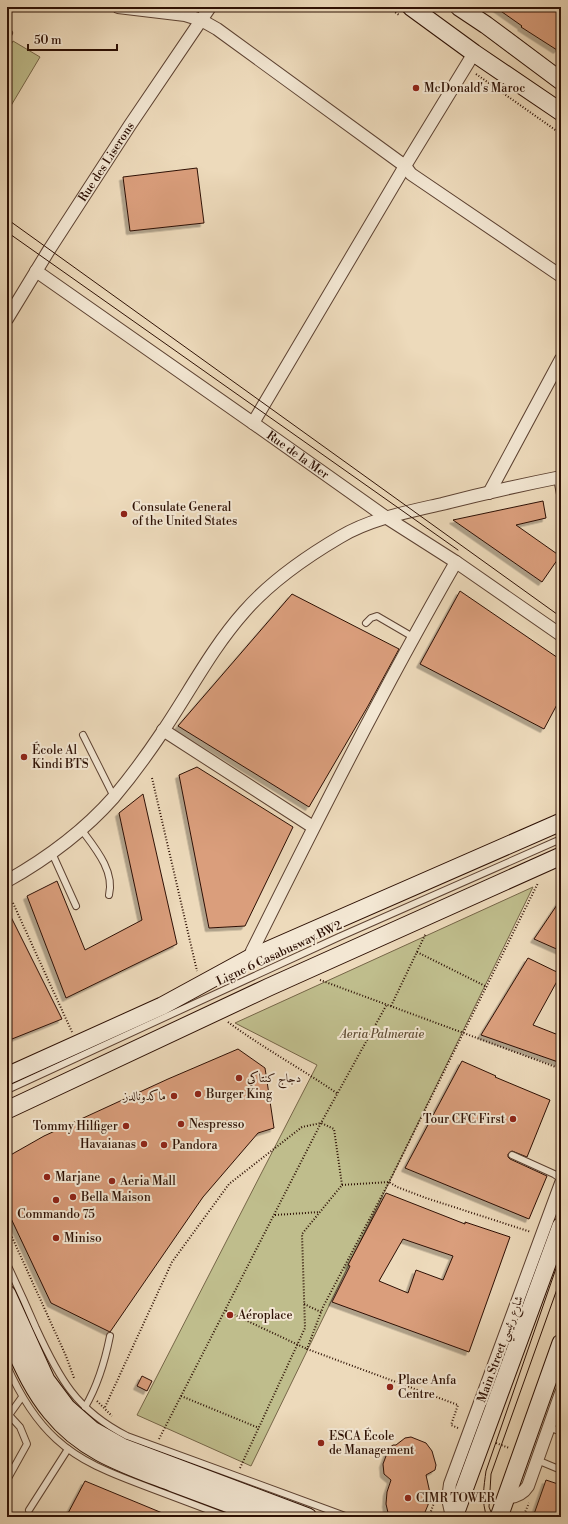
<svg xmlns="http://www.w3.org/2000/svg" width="568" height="1524" font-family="'Libre Bodoni',Amiri,serif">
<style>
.green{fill:#bfbd8c;stroke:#766648}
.building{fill:#da9e7b;stroke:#2d1004;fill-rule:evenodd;filter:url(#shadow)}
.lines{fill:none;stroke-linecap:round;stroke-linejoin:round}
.service-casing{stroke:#5d4232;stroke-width:8}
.minor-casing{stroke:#5d4232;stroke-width:14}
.secondary-casing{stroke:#2d1004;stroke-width:19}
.path{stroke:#2d1004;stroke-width:2;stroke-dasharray:1 2;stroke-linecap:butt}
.service{stroke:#f3e7d3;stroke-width:6}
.minor{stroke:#f3e7d3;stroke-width:12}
.secondary{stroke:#f3e7d3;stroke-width:17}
.tram{stroke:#2d1004;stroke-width:1}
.poi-dot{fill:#8f2418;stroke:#f3e7d3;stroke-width:1.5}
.labels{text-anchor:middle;stroke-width:4;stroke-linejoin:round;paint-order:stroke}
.poi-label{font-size:12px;fill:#2d1004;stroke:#f3e7d3;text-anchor:start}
.street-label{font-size:12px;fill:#2d1004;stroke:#f3e7d3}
.park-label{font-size:12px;font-style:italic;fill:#604d34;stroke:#f3e7d3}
</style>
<defs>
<filter id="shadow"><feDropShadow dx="-3.5" dy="3.5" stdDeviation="0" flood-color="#0004"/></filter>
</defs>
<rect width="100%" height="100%" fill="#eddabb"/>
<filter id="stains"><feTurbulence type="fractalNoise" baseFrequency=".005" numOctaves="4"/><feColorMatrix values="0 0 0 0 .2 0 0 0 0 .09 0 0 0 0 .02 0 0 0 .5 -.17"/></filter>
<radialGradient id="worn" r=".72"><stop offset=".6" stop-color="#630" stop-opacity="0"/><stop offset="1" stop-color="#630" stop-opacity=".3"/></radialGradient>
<!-- green -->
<g class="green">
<path d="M13,41L40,57L9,109L7,107V52Z"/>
<path d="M533,887L251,1466L137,1415L317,1065L235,1023Z"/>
</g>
<!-- building -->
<g class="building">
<path d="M495,7H561V46L557,50L521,27L522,26Z"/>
<path d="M197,168L204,223L130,231L123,177Z"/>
<path d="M543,501L546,518L516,525L560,556L542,582L453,520Z"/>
<path d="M460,591L561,660V697L544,729L420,664Z"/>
<path d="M292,594L399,649L368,706L309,807L178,726Z"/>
<path d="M197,767L293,827L245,926L209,928L179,775Z"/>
<path d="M143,794L177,944L66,998L27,896L57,881L85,950L142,920L119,813Z"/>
<path d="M561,899V951L534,939Z"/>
<path d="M7,909L62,1019L7,1041Z"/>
<path d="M528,958L561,974L533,1025L561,1036V1063L481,1035Z"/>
<path d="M238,1049L265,1068L274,1128L258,1133L203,1197L110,1332L51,1303L7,1210V1157L44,1136L168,1079Z"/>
<path d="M462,1061L496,1076L495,1077L550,1100L527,1157L512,1151L508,1154V1157L510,1159L547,1176L529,1219L405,1168Z"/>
<path d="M386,1193L465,1224V1222L510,1237L469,1352L332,1302L350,1266L348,1265ZM403,1239L453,1256L443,1280L416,1270L408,1293L379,1281Z"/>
<path d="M142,1376L152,1381L147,1391L137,1386Z"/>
<path d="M411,1437L426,1443L432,1451L436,1465L435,1470L426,1475L430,1493L428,1505L423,1517H389L386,1504L387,1492L391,1480L384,1474L383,1464L389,1448L393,1445H396L405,1438Z"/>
<path d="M546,1480L561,1485V1517H533Z"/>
<path d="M85,1481L172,1517H66Z"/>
</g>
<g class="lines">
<!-- service casing -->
<g class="service-casing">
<g id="service">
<path d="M7,36L9,33"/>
<path d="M557,478L561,500"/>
<path d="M366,623L371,618L377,616L413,637"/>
<path d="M83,735L114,797"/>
<path d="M81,829C95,848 115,871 109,895"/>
<path d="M52,853L76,906"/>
<path d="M7,1090L339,937L561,839"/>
<path d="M512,1155L554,1174L561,1179"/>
<path d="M7,1264C17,1285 27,1307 36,1328C59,1378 76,1410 127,1436L348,1517"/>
<path d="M7,1366C19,1393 34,1419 56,1439C83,1464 116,1475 150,1488C176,1498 201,1507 227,1517"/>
<path d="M85,1407C98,1385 105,1361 110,1336"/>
<path d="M7,1418L22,1397"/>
<path d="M549,1427L561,1432"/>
<path d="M537,1460L561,1470"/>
<path d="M7,1480L27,1444L20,1427L9,1415"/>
<path d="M29,1510L68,1449"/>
</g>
</g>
<!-- minor casing -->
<g class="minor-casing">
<g id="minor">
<path d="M118,7L185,15L201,20L217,29L405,166L411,174L561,276"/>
<path id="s1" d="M36,271L253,423L387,518L456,562L561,635"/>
<path id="s2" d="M7,319L49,250L130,125L210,7"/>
<path d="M253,423L405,166L474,53"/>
<path d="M489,493L561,359"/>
<path d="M163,730L313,827"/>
<path d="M7,881C46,859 84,831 114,797C130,778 149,752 163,731C190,691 212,648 244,612C270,582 306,557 340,537C370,519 407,512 442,504C481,494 521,485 561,477"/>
<path d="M250,958L252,951C317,820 383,689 456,562"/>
<path d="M506,1498C516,1497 523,1494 528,1486L561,1393"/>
<path d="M452,1517L448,1499L450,1484L561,1183"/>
</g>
</g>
<!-- secondary casing -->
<g class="secondary-casing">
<g id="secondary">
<path d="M411,7L474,53L561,112"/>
<path d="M459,7L486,25L561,81"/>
<path d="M7,1076L162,1006L250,958L561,822"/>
<path d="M7,1110L269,987L561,856"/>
<path d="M7,1294L46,1380L67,1408L92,1430L122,1447L308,1517"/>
<path d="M7,1332C20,1360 31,1388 51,1412C83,1452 126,1465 173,1483C203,1494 234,1506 264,1517"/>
<path d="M454,1517L561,1226"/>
<path d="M499,1517L561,1343"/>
</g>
</g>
<!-- path -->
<g class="path">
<path d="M388,7L399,15"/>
<path d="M476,74L561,134"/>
<path d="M7,336L10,330"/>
<path d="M152,778L197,971"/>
<path d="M13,903L72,1032"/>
<path d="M417,952L487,987"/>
<path d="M320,980L561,1069"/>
<path d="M391,1006L426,933"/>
<path d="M228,1022C263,1048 302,1069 338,1094"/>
<path d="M557,1165L561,1155"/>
<path d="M342,1185L389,1182L397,1187L426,1198L531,1232"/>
<path d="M275,1215L320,1212"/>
<path d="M7,1226L66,1356L74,1378"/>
<path d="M304,1304L321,1312"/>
<path d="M226,1311L307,1349"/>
<path d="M181,1396L259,1428"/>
<path d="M97,1401L112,1416"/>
<path d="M105,1407L172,1262L229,1184L302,1127L321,1123"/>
<path d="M458,1428L451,1425L458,1405L307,1349L323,1307L389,1182L538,883"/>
<path d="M159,1439L321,1123"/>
<path d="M496,1443L509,1448"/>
<path d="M240,1468L305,1328L302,1234L342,1185L334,1129L321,1123L387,1004"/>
<path d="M429,1517L435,1500"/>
<path d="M523,1517L529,1503"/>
</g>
<!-- service -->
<use href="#service" class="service"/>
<!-- minor -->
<use href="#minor" class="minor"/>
<!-- secondary -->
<use href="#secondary" class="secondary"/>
<!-- tram -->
<g class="tram">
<path d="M7,219L561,617"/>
<path d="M7,232L458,550"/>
<path d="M487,1517C481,1502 484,1486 486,1471L561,1254"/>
<path d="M493,1517L489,1507L491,1474L561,1278"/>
</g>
</g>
<!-- markers -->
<g class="poi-dot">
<circle cx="416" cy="88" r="4"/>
<circle cx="124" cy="514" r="4"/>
<circle cx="24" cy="757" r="4"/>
<circle cx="239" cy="1078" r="4"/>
<circle cx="198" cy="1094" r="4"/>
<circle cx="174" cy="1096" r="4"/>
<circle cx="513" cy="1119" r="4"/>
<circle cx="181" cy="1124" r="4"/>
<circle cx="126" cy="1126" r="4"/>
<circle cx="144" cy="1144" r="4"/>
<circle cx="164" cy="1145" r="4"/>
<circle cx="47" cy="1177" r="4"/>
<circle cx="112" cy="1181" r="4"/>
<circle cx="73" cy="1197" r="4"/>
<circle cx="56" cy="1200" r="4"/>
<circle cx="56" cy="1238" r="4"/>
<circle cx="230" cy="1315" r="4"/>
<circle cx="390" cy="1387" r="4"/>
<circle cx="321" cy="1443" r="4"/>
<circle cx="408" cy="1498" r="4"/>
</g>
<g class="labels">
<!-- poi labels -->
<g class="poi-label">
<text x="424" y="92">McDonald's Maroc</text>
<text x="132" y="511">Consulate General<tspan x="132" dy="14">of the United States</tspan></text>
<text x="32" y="754">École Al<tspan x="32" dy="14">Kindi BTS</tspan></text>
<text x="247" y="1082">دجاج كنتاكي</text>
<text x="206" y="1098">Burger King</text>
<text x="166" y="1100" text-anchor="end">ماكدونالدز</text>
<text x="505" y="1123" text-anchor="end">Tour CFC First</text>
<text x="189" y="1128">Nespresso</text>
<text x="118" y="1130" text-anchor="end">Tommy Hilfiger</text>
<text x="136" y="1148" text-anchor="end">Havaianas</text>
<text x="172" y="1149">Pandora</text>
<text x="55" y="1181">Marjane</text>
<text x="120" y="1185">Aeria Mall</text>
<text x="81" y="1201">Bella Maison</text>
<text x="56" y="1218" text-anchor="middle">Commando 75</text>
<text x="64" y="1242">Miniso</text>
<text x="238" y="1319">Aéroplace</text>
<text x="398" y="1384">Place Anfa<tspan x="398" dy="14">Centre</tspan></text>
<text x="329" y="1440">ESCA École<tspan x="329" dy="14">de Management</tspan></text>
<text x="416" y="1502">CIMR TOWER</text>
</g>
<!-- street labels -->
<g class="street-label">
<text dy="4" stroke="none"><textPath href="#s2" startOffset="186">Rue des Liserons</textPath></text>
<text dy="4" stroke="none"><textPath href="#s1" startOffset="320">Rue de la Mer</textPath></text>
<text transform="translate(279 953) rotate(-25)" y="4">Ligne 6 Casabusway BW2</text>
<text transform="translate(500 1349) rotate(-70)" y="4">Main Street شارع رئيسي</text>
</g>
<!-- park labels -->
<g class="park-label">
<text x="382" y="1038">Aeria Palmeraie</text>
</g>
</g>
<!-- margin -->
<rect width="568" height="1524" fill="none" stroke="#eddabb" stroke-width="24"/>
<rect x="8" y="8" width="552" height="1508" fill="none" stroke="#2d1004" stroke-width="2"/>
<rect x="12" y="12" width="544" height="1500" fill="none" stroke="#2d1004"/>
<!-- scale -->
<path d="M28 44v6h89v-6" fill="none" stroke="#2d1004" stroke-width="2"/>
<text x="34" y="44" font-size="12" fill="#2d1004" stroke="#f3e7d3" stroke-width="3" paint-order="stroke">50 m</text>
<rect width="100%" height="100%" filter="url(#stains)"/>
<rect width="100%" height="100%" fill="url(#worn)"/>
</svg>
